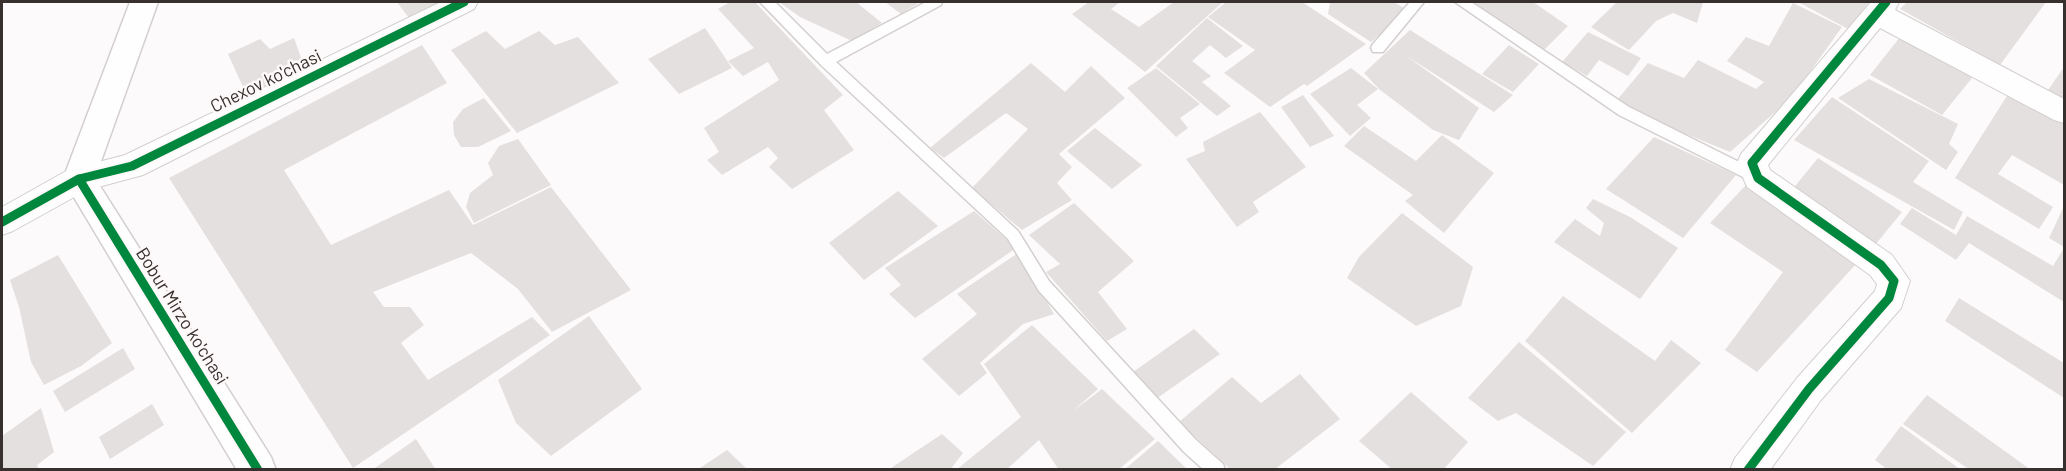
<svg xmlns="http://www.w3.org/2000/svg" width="2066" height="471" font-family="Barlow,sans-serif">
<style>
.building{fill:#e4e0e0}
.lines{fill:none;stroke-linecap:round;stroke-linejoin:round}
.lane-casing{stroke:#d3cfce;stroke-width:3}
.street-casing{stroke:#d3cfce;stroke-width:2}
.secondary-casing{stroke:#d3cfce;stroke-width:3}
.lane{fill:#fffefe;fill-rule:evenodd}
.street{fill:#fffefe;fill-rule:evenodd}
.secondary{fill:#fffefe;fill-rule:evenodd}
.cycleway-casing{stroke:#fdf9f9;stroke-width:13}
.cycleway{stroke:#00873e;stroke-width:9}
.labels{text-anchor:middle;stroke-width:5;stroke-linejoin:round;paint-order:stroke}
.street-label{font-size:18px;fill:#37302e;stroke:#fdf9f9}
</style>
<rect width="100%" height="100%" fill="#fcfafa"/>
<!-- building -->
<g class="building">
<path d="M397,2H454L412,22Z"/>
<path d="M730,2H755L843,95L824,110L854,150L792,189L769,167L778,158L768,147L722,175L707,160L719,152L704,128L779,80L768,62L743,76L728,61L754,48L718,9Z"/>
<path d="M779,2H856L882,23L852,41L800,17Z"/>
<path d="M885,2H920L901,14Z"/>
<path d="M1089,2H1120L1111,9L1139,27L1174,2H1223L1145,72L1072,14Z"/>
<path d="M1226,2H1302L1366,44L1307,86L1304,84L1270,107L1224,73L1255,50L1208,17Z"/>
<path d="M1330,2H1394L1407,10L1371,42L1328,14Z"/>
<path d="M1472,2H1533L1568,26L1544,50Z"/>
<path d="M1617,2H1703L1697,23L1673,13L1656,21L1629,50L1591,27Z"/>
<path d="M1798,2H1869L1848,29Z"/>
<path d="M1907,2H2046L2000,65L1900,9Z"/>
<path d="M1793,3L1842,27L1792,97L1730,152L1630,111L1617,100L1648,63L1684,78L1698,60L1756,89L1764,82L1773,87L1727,61L1746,37L1769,46Z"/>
<path d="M1207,18L1243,46L1226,58L1210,45L1192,61L1211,76L1202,82L1231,106L1217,116L1156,66Z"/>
<path d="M705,28L732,68L679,94L648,59Z"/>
<path d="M1410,30L1513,95L1494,112L1405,55L1479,108L1459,140L1433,130L1379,89L1364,73Z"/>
<path d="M486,31L505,49L539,31L555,45L578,37L619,83L517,133L451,50Z"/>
<path d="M1588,32L1641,58L1628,76L1599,60L1587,76L1562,62Z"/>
<path d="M1904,32L1976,73L1942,115L1870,75Z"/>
<path d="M294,38L307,74L248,98L228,54L260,39L270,49Z"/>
<path d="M422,45L447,83L284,170L331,245L449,190L473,225L551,187L631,290L552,332L518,289L471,253L373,292L384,307H410L424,325L401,343L428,380L532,317L550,335L353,468L169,178Z"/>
<path d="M1509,45L1539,64L1513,92L1482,74Z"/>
<path d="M1031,63L1065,92L1091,66L1125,98L1059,154L1072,167L1057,183L1072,200L1022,230L972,188L1028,129L1006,113L944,158L930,148Z"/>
<path d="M2064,67V103L2046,93Z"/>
<path d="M1156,68L1200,104L1180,118L1188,128L1176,137L1127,88Z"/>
<path d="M1351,68L1378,89L1357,105L1371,118L1350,136L1310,94Z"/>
<path d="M1869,79L1958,124L1949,144L1958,152L1946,170L1838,98Z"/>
<path d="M2010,91L2064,121V185L2012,155L1998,174L2053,207L2039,229L1955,178Z"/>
<path d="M1303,95L1334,136L1310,147L1281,107Z"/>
<path d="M1832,97L1929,161L1913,182L1963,212L1954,230L1794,140Z"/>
<path d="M484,98L511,131L478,147H461L454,135L453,122L463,109Z"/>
<path d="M1260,112L1306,167L1253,202L1259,212L1237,227L1186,159L1205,151L1203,142Z"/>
<path d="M1364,126L1416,161L1442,135L1494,173L1444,233L1405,201L1413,195L1344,146Z"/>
<path d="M1095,128L1142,165L1112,189L1067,151Z"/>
<path d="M1654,137L1736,175L1683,238L1606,189Z"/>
<path d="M518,139L551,185L474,223L466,207L470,193L493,175L488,163L499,146Z"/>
<path d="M1818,158L1902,212L1875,245L1791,191Z"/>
<path d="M1746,185L1858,262L1757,372L1725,350L1783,272L1710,223Z"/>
<path d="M898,191L938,226L864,280L829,243Z"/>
<path d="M1593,199L1630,217L1678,248L1640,299L1554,242L1575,219L1600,236L1604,223L1586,208Z"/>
<path d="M1074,203L1134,261L1098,292L1127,329L1107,341L1046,272L1060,264L1029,235Z"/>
<path d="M2064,206V247L2049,238Z"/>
<path d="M1912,208L1956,235L1967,216L2053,266L2064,248V302L1969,243L1956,260L1900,224Z"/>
<path d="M974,211L1016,248L915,318L889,294L901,285L885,268Z"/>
<path d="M1402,213L1473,267L1461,306L1416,326L1347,278L1359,257Z"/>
<path d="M1018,253L1054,314L1023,324L980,363L987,373L959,396L922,359L977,314L957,294Z"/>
<path d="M58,255L112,343L81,366L44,385L31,362L19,307L10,280Z"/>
<path d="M1563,296L1655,361L1671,340L1701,363L1632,433L1525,341Z"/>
<path d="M1959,298L2064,363V398L1945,321Z"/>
<path d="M589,316L642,389L551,456L516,423L498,380Z"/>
<path d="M1032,325L1098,389L1073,411L1102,389L1155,439L1118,470H1059L1039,440L1006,470H956L1021,417L984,364Z"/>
<path d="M1194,329L1220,354L1153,401L1133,372Z"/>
<path d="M1519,342L1626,432L1593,466L1516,413L1498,421L1468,398Z"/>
<path d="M123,348L135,369L65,412L53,391Z"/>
<path d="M1300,374L1340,419L1274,470H1231L1179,422L1232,377L1261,403Z"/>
<path d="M1411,392L1468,442L1443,470H1393L1359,441Z"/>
<path d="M1927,395L2031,470H1970L1903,424Z"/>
<path d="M152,404L164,425L110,459L99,437Z"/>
<path d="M41,408L54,452L37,465L39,470H2V436Z"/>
<path d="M1901,426L1961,470H1888L1875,460Z"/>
<path d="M942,434L963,453L950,470H888Z"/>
<path d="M416,439L436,470H372Z"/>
<path d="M1158,441L1188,470H1124Z"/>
<path d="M727,450L748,470H697Z"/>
</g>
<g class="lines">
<!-- lane casing -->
<g class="lane-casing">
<g id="lane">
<path d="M760,2H775L827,54L926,2H942L941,5L836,62L1018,231L1049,281L1196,440L1223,464L1225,470H1204L1184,452L1039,291L1008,239L821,65Z"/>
<path d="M1410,2H1424L1383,52H1373L1371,48L1373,44Z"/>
<path d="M1455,2H1471L1629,107L1763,174L1765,178L1763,182H1753L1619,115Z"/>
</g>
</g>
<!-- street casing -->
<g class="street-casing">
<g id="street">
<path d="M441,2H478L474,9L143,175L87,190L13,231L2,235V207L68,170L125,155Z"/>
<path d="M1871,2H1899L1895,10L2064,99V123L2054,120L1880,28L1768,165L1770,170L1892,255L1910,281L1901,308L1821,400L1770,470H1730L1735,458L1797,378L1875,291L1877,284L1870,275L1747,187L1737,163L1741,154Z"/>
</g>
</g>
<!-- secondary casing -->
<g class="secondary-casing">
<path id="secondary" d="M130,2H158L95,178L271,457L276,470H237L63,179Z"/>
</g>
<!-- lane -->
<use href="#lane" class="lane"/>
<!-- street -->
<use href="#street" class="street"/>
<!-- secondary -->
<use href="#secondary" class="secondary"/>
<!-- cycleway casing -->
<g class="cycleway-casing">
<g id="cycleway">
<path d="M79,179L258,470"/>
<path d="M2,222L79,179L132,166L464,2"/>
<path d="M1748,470L1809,389L1889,298L1894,281L1881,265L1758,178L1752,163L1886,2"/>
</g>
</g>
<!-- cycleway -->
<use href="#cycleway" class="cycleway"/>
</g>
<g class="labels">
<!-- street labels -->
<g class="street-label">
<text transform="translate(266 81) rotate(-26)" y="6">Chexov ko'chasi</text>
<text transform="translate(182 316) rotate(58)" y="6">Bobur Mirzo ko'chasi</text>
</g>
</g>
<!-- border -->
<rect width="2066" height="471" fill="none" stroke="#37302e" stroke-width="6"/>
</svg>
